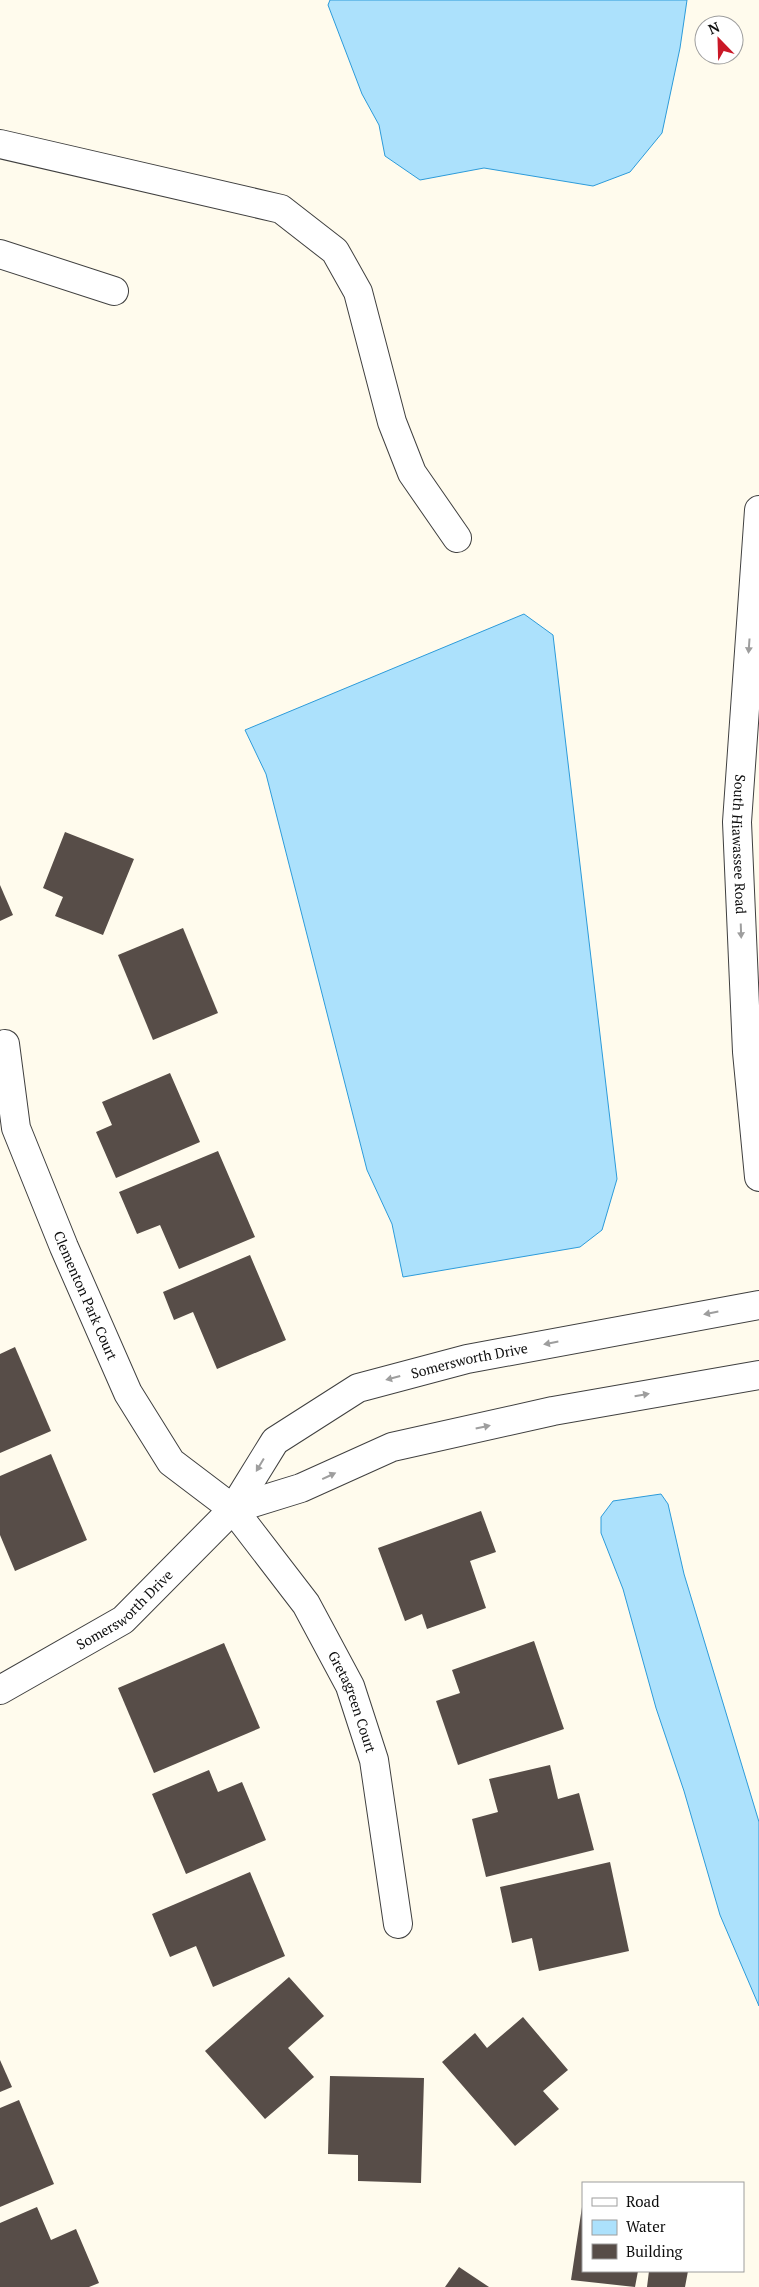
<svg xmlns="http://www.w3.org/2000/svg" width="759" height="2287" font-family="'PT Serif',serif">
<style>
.water{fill:#ace1fc;stroke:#2c9bda}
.building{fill:#574d48}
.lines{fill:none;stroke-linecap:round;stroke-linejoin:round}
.minor-casing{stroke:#404040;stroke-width:30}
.minor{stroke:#fff;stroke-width:28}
.oneway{fill:#9e9e9e}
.labels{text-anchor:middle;stroke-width:5;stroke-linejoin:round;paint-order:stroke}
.street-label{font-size:14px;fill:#0d0d0d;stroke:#fff}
</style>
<rect width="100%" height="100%" fill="#fffbed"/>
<!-- water -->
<g class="water">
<path d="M330,0H687L680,48L662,133L630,172L593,186L484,168L420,180L385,156L379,125L362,94L328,5Z"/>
<path d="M524,614L553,635L617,1179L602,1230L580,1247L403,1277L392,1224L367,1170L266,774L245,730Z"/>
<path d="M661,1494L668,1504L684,1574L759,1822V2006L720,1915L684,1791L656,1708L623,1589L601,1533V1517L613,1501Z"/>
</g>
<!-- building -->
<g class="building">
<path d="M65,832L134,859L103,935L55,916L63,897L43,888Z"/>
<path d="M0,885L13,915L0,921Z"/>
<path d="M183,928L218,1013L153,1040L118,955Z"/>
<path d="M170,1073L200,1142L116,1178L96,1132L112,1125L102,1102Z"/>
<path d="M218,1151L255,1237L179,1269L160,1225L137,1234L119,1192Z"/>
<path d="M250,1255L286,1340L217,1369L193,1312L174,1320L163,1292Z"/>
<path d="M15,1347L51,1431L0,1453V1354Z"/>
<path d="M51,1454L87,1540L15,1571L0,1535V1476Z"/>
<path d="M481,1511L496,1552L470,1561L486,1608L427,1629L422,1614L405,1621L378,1548Z"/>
<path d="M534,1641L564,1729L458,1765L436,1701L460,1693L452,1670Z"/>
<path d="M224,1643L260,1728L154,1773L118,1688Z"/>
<path d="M550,1765L558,1799L579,1793L594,1850L486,1877L472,1819L498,1812L489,1779Z"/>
<path d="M209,1770L218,1792L242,1782L266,1840L186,1874L152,1794Z"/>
<path d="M610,1862L629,1951L539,1971L532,1938L512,1943L500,1887Z"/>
<path d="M250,1872L285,1956L213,1987L196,1946L170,1957L152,1914Z"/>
<path d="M289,1977L324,2016L288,2048L314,2077L265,2119L205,2051Z"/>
<path d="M523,2017L568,2070L543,2091L559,2109L515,2146L442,2062L475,2033L487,2048Z"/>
<path d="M0,2060L12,2087L0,2092Z"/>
<path d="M330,2076L424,2078L421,2183L358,2181V2155L328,2154Z"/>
<path d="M19,2100L54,2184L0,2207V2108Z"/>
<path d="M37,2207L51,2240L76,2229L99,2283L89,2287H0V2223Z"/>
<path d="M582,2207L583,2271H638L635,2287L571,2280Z"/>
<path d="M459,2267L489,2287H445Z"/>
<path d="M649,2271H688L685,2287H647Z"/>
</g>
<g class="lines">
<!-- minor casing -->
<g class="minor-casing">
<g id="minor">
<path d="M0,144L281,209L335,251L358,292L392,422L412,473L457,538"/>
<path d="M0,254L114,291"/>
<path id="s1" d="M759,510L737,822L747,1052L759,1177"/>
<path id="s2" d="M5,1044L16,1128L64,1247L128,1393L171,1462L233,1509L306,1604L350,1686L374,1760L398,1924"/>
<path d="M233,1509L301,1488L392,1447L553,1411L759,1375"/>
<path id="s3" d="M0,1690L123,1620L233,1509L275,1441L358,1388L467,1359L759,1305"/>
</g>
</g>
<!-- minor -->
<use href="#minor" class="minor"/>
</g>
<!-- one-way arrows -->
<defs><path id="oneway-solid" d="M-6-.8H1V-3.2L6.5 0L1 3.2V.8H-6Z" transform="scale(1.25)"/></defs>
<g class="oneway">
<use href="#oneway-solid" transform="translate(749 646) rotate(94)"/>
<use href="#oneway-solid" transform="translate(741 931) rotate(88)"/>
<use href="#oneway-solid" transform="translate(711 1313) rotate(169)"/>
<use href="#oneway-solid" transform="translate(551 1343) rotate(169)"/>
<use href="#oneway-solid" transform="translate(393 1378) rotate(165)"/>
<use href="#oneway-solid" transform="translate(642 1395) rotate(-10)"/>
<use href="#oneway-solid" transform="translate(483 1427) rotate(-12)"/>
<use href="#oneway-solid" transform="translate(260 1465) rotate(121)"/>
<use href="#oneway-solid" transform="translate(329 1476) rotate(-25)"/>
</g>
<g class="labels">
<!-- street labels -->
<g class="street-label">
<text dy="5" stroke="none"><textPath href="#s1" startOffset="335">South Hiawassee Road</textPath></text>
<text dy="5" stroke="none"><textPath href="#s2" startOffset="266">Clementon Park Court</textPath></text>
<text dy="5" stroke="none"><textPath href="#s3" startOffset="591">Somersworth Drive</textPath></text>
<text dy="5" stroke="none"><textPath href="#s3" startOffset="149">Somersworth Drive</textPath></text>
<text dy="5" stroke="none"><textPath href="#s2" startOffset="760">Gretagreen Court</textPath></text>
</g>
</g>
<!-- legend -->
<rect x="582" y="2182" width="162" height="90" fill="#ffffff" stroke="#9e9e9e"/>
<rect x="592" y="2198" width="25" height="8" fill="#ffffff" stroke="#9e9e9e"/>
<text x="626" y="2207" font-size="15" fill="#0d0d0d">Road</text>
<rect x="592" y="2220" width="25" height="15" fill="#ace1fc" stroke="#9e9e9e"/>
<text x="626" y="2232" font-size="15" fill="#0d0d0d">Water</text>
<rect x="592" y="2244" width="25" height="15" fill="#574d48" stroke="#9e9e9e"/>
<text x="626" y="2257" font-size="15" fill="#0d0d0d">Building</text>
<!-- north arrow -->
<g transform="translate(719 40) rotate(337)"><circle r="24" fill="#ffffff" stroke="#9e9e9e"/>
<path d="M0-4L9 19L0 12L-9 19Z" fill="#ca1827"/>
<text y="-8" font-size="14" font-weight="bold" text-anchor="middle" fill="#0d0d0d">N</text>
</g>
</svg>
